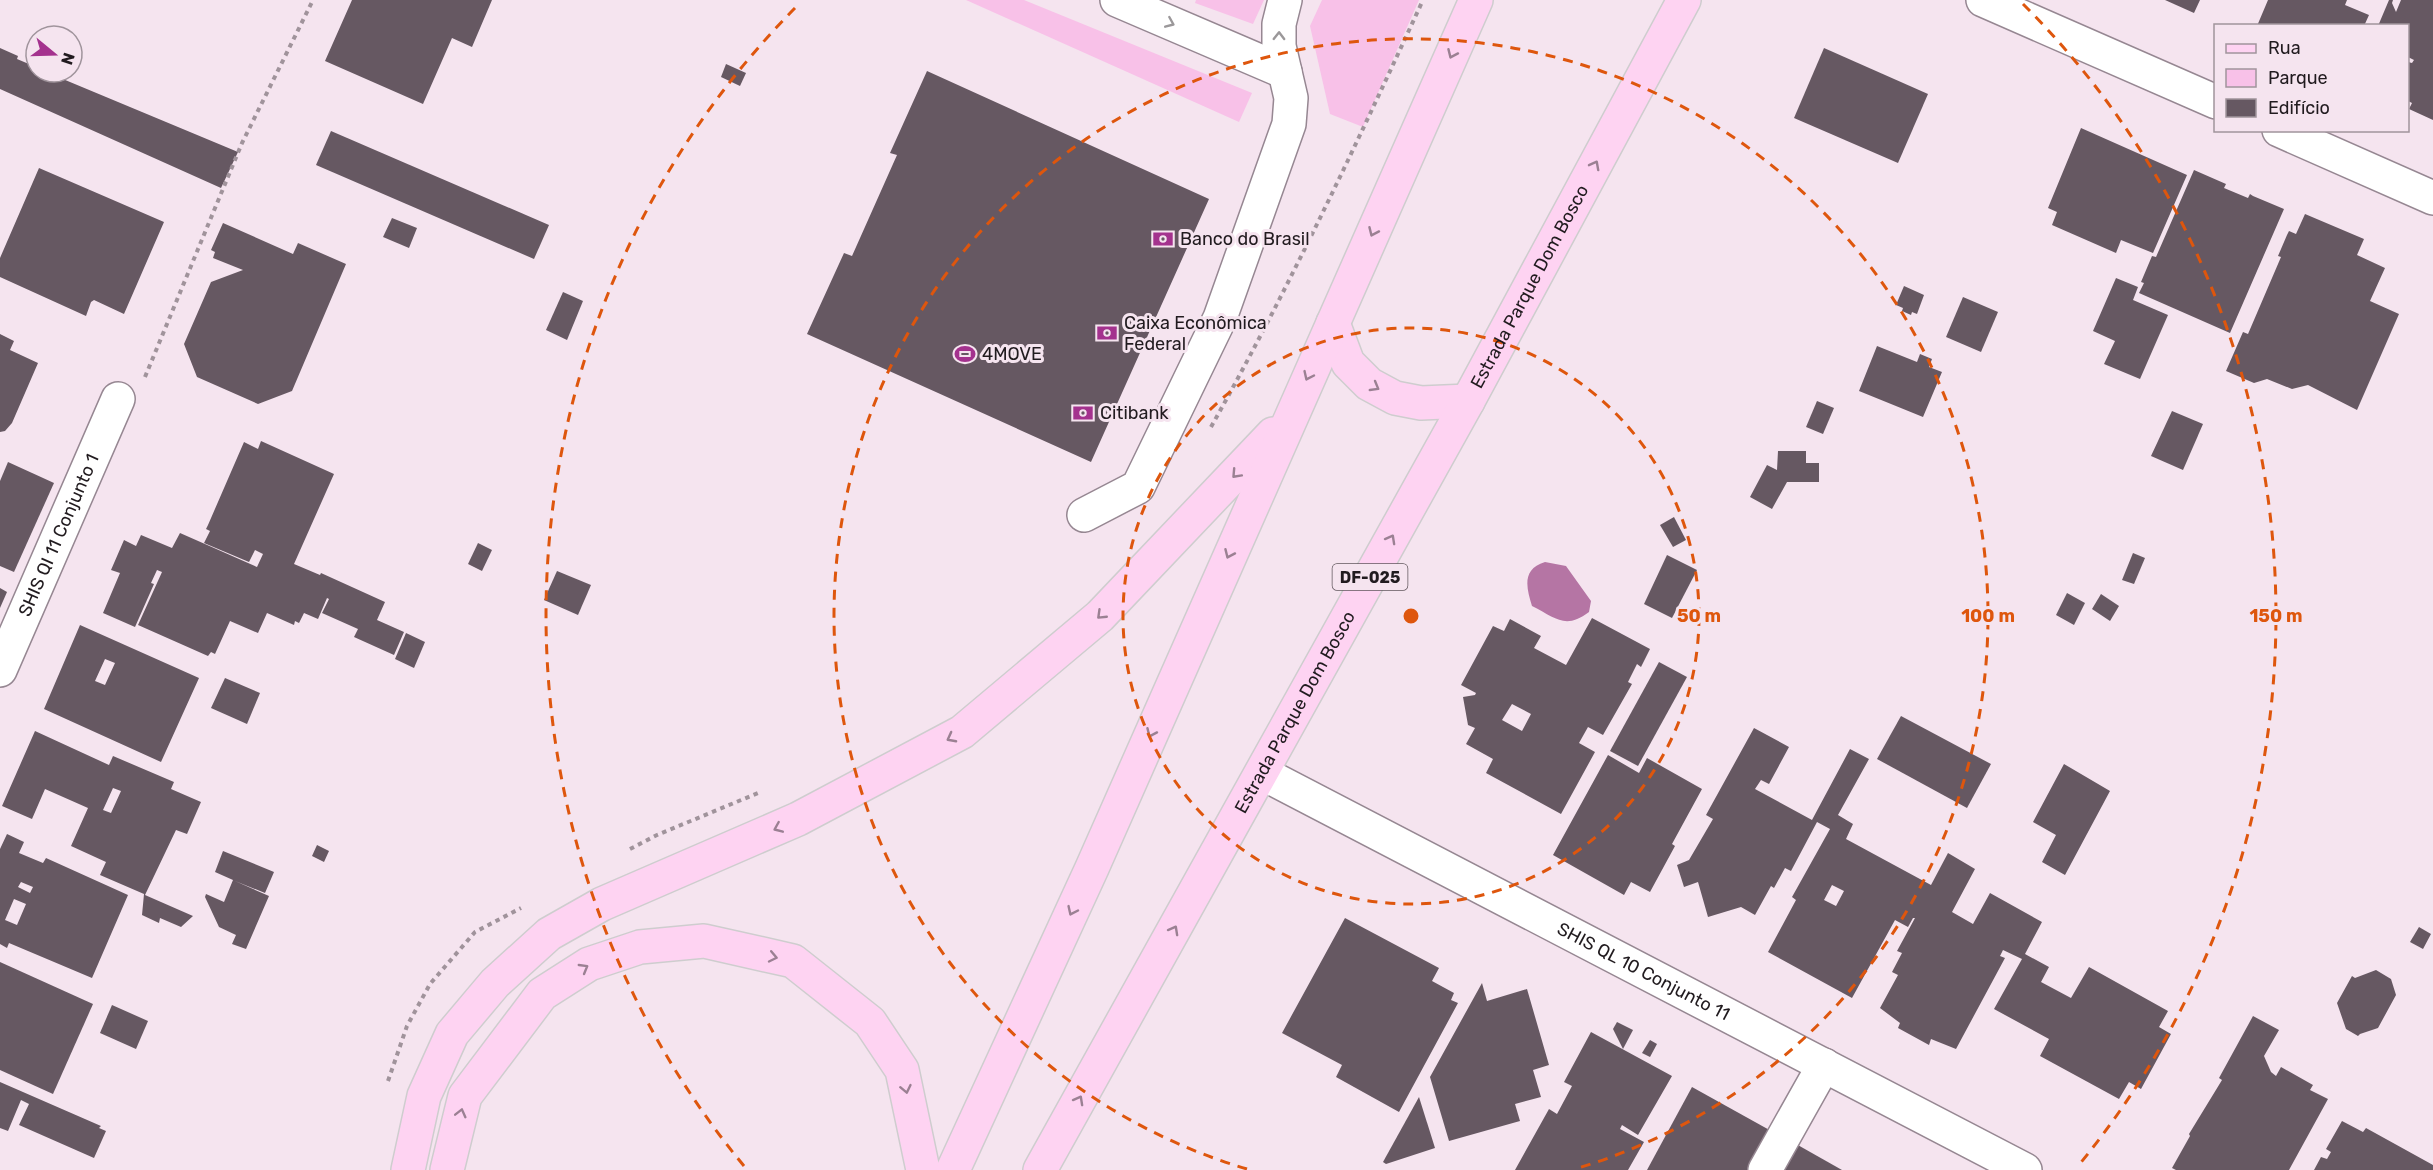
<svg xmlns="http://www.w3.org/2000/svg" width="2433" height="1170" font-family="Rubik,sans-serif">
<style>
.green{fill:#f8c1e8}
.water{fill:#b575a4}
.building{fill:#665862;fill-rule:evenodd}
.lines{fill:none;stroke-linecap:round;stroke-linejoin:round}
.minor-casing{stroke:#968792;stroke-width:36}
.major-casing{stroke:#cecdce;stroke-width:36}
.path{stroke:#a0939b;stroke-width:4;stroke-dasharray:4.5 4.5;stroke-linecap:butt}
.minor{stroke:#fff;stroke-width:33}
.major{stroke:#fed3f2;stroke-width:33}
.oneway{stroke:#9b989a}
.oneway2{stroke:#9b8093}
.ring{fill:none;stroke:#de560d;stroke-width:3;stroke-dasharray:10 8}
.labels{text-anchor:middle;stroke-width:6;stroke-linejoin:round;paint-order:stroke}
.shield{fill:#f5e4ef;stroke:#61575d;stroke-width:1.5}
.shield-label{font-size:16px;font-weight:bold;fill:#211b1f}
.poi-label{font-size:18px;fill:#211b1f;stroke:#f5e4ef;text-anchor:start}
.street-label{font-size:18px;fill:#211b1f;stroke:#f5e4ef}
.centre{fill:#de560d;stroke:#f5e4ef;stroke-width:3}
.ring-label{font-size:18px;text-anchor:middle;font-weight:bold;fill:#de560d;stroke:#f5e4ef;stroke-width:6;stroke-linejoin:round;paint-order:stroke}
</style>
<rect width="100%" height="100%" fill="#f5e4ef"/>
<!-- green -->
<g class="green">
<path d="M966,0H1024L1252,93L1239,122Z"/>
<path d="M1196,0H1264L1253,24L1195,3Z"/>
<path d="M1322,0H1419L1363,127L1330,114L1310,26Z"/>
</g>
<!-- water -->
<path class="water" d="M1545,562L1566,566L1591,601L1589,612C1565,630 1556,618 1532,606C1526,587 1522,569 1545,562Z"/>
<!-- building -->
<g class="building">
<path d="M352,0H492L472,47L452,38L423,104L325,61Z"/>
<path d="M2165,0H2200L2194,13Z"/>
<path d="M2268,0H2347L2345,5L2369,15L2364,26H2257Z"/>
<path d="M2389,0H2393L2392,3L2396,12L2401,0H2433V120L2409,109L2412,103L2408,101V62L2412,63L2414,60L2408,57V26H2378Z"/>
<path d="M0,48L18,56L17,59L36,67V72H46L238,152L221,188L0,89Z"/>
<path d="M1824,48L1928,94L1898,163L1794,118Z"/>
<path d="M726,64L746,73L740,86L721,77Z"/>
<path d="M927,71L1209,199L1091,462L807,334L844,253L852,256L897,155L890,153Z"/>
<path d="M2081,128L2187,175L2153,253L2121,240L2116,253L2052,225L2057,212L2048,208Z"/>
<path d="M331,131L549,225L534,259L316,165Z"/>
<path d="M39,168L164,222L124,314L94,300L91,302L86,316L0,277V258Z"/>
<path d="M2194,170L2226,184L2224,188L2248,198L2250,194L2253,196L2284,209L2230,333L2139,293L2144,283L2141,282L2152,256L2156,257Z"/>
<path d="M2305,214L2364,239L2357,255L2385,268L2370,301L2399,314L2357,410L2308,385L2292,389L2267,379L2254,383L2226,371L2243,332L2248,334L2281,257L2278,256L2287,235L2289,231L2296,234Z"/>
<path d="M392,218L417,228L409,248L383,237Z"/>
<path d="M223,223L293,254L298,243L346,264L292,391L258,404L197,377L184,344L211,282L243,270L213,258L215,252L211,250Z"/>
<path d="M2116,278L2138,287L2133,300L2168,315L2140,379L2104,364L2115,341L2093,331Z"/>
<path d="M1904,286L1924,295L1917,314L1912,312L1911,315L1902,311L1903,308L1896,305Z"/>
<path d="M563,292L583,301L567,340L546,330Z"/>
<path d="M1963,297L1998,312L1981,352L1946,337Z"/>
<path d="M0,334L14,341L10,350L38,363L12,423L5,431L0,432Z"/>
<path d="M1877,346L1917,362L1920,354L1932,359L1929,367L1942,372L1923,417L1859,391Z"/>
<path d="M1817,401L1834,408L1823,434L1806,427Z"/>
<path d="M2172,411L2203,424L2183,470L2151,456Z"/>
<path d="M261,441L334,474L294,564L320,575L321,573L385,602L377,620L404,632L394,655L354,637L358,629L322,613L329,599L327,598L318,619L304,613L299,623L295,621L294,625L267,613L258,633L230,621L215,654L211,652L208,656L138,625L162,572L157,570L151,583L154,584L135,627L103,613L120,573L111,570L124,540L136,546L141,535L172,548L180,533L257,567L263,554L255,550L249,562L204,543L210,531L206,529L208,525L244,442L258,449Z"/>
<path d="M1778,451H1806V463H1819V482H1787L1772,509L1750,497L1767,465L1777,470Z"/>
<path d="M8,462L54,483L14,572L0,566V481Z"/>
<path d="M1674,517L1686,540L1673,547L1660,525Z"/>
<path d="M478,543L492,550L482,571L468,564Z"/>
<path d="M2133,553L2145,558L2134,584L2122,580Z"/>
<path d="M1667,555L1697,570L1672,618L1644,604Z"/>
<path d="M557,571L591,585L578,615L544,600Z"/>
<path d="M0,588L7,592L0,608Z"/>
<path d="M2067,593L2085,603L2074,625L2056,615Z"/>
<path d="M2101,594L2119,606L2110,621L2092,609Z"/>
<path d="M1592,618L1650,649L1641,667L1637,664L1628,682L1632,684L1603,735L1588,727L1579,743L1595,752L1561,814L1486,773L1493,759L1466,744L1475,728L1468,725L1463,697L1475,695L1476,693L1461,685L1493,626L1504,631L1510,619L1541,636L1534,648L1566,665ZM1512,704L1531,714L1522,731L1502,720Z"/>
<path d="M80,625L199,678L161,762L44,709ZM105,659L115,663L105,685L95,681Z"/>
<path d="M406,633L425,642L414,668L395,659Z"/>
<path d="M1659,662L1687,677L1638,766L1610,751Z"/>
<path d="M225,678L260,693L247,724L211,708Z"/>
<path d="M1901,716L1991,764L1967,808L1877,759Z"/>
<path d="M1754,728L1789,747L1769,784L1761,780L1755,789L1812,820L1850,749L1869,759L1838,815L1853,824L1846,839L1931,885L1948,853L1975,869L1952,912L1973,924L1990,893L2042,922L2025,954L2049,967L2041,982L2071,998L2089,967L2168,1011L2159,1027L2171,1034L2141,1089L2129,1082L2119,1099L2040,1056L2049,1039L1994,1009L2022,959L2003,950L2000,956L2005,958L1956,1049L1931,1039L1929,1045L1898,1028L1900,1023L1880,1008L1898,975L1892,972L1902,953L1897,951L1915,918H1913L1908,927L1895,920L1852,998L1768,952L1796,900L1792,897L1830,829L1817,822L1791,871L1785,868L1774,888L1771,886L1755,915L1741,907L1708,917L1698,882L1684,887L1677,865L1689,860L1713,819L1706,815ZM1832,885L1844,891L1836,906L1824,900Z"/>
<path d="M35,731L109,765L113,756L174,782L171,789L201,802L187,834L176,830L145,895L193,916L181,927L160,918L159,923L142,915L144,894L100,875L106,862L71,846L88,808L45,789L32,819L2,806ZM113,788L121,791L111,813L103,810Z"/>
<path d="M1608,755L1639,773L1647,758L1702,789L1672,844L1675,846L1650,892L1631,882L1624,895L1553,855Z"/>
<path d="M2064,764L2110,791L2065,875L2042,862L2056,835L2033,822Z"/>
<path d="M7,834L24,842L19,853L43,863L46,858L128,895L92,978L9,943L7,948L0,944V849ZM21,882L33,887L30,893L18,887ZM14,899L26,904L17,925L5,920Z"/>
<path d="M317,845L329,851L324,862L312,856Z"/>
<path d="M223,851L274,872L265,893L235,881L269,896L246,949L232,944L236,935L219,927L205,897L206,894L224,902L233,880L215,872Z"/>
<path d="M1345,918L1439,968L1432,981L1454,993L1451,1000L1458,1003L1399,1112L1336,1077L1342,1065L1282,1033Z"/>
<path d="M2419,927L2431,934L2423,949L2410,942Z"/>
<path d="M0,962L93,1004L53,1094L0,1070Z"/>
<path d="M2376,970L2391,979L2396,995L2378,1028L2360,1034L2358,1036L2346,1029L2337,1003L2352,976L2355,978Z"/>
<path d="M1482,983L1487,1001L1527,989L1549,1065L1533,1070L1541,1097L1515,1104L1520,1121L1449,1141L1430,1077Z"/>
<path d="M112,1005L148,1021L136,1049L100,1033Z"/>
<path d="M2253,1016L2279,1030L2264,1056L2271,1072L2276,1076L2281,1067L2313,1085L2310,1090L2328,1099L2289,1170H2176L2172,1168L2190,1136L2189,1134L2222,1080L2219,1078Z"/>
<path d="M1617,1022L1633,1030L1623,1049L1613,1029Z"/>
<path d="M1591,1032L1672,1076L1638,1135L1622,1125L1620,1129L1644,1142L1628,1170H1515L1549,1109L1557,1114L1572,1086L1564,1082Z"/>
<path d="M1650,1040L1657,1044L1650,1057L1642,1053Z"/>
<path d="M0,1082L101,1126L99,1128L106,1131L94,1158L19,1125L29,1104L21,1100L8,1131L0,1128Z"/>
<path d="M1692,1087L1773,1132L1753,1170H1647Z"/>
<path d="M1419,1097L1435,1148L1386,1164L1383,1162Z"/>
<path d="M2342,1121L2363,1132L2366,1128L2433,1165V1170H2314L2321,1157L2327,1159L2331,1152L2326,1149Z"/>
<path d="M1796,1144L1842,1170H1782Z"/>
</g>
<g class="lines">
<!-- minor casing -->
<g class="minor-casing">
<g id="minor">
<path d="M1117,0L1285,72"/>
<path d="M1983,0L2216,102"/>
<path d="M2279,130L2433,198"/>
<path d="M1084,515L1138,487L1220,318L1289,124L1291,98L1279,46V24L1285,0"/>
<path id="s1" d="M0,670L118,399"/>
<path id="s2" d="M1262,773L2025,1170"/>
<path d="M1765,1170L1824,1065"/>
</g>
</g>
<!-- major casing -->
<g class="major-casing">
<g id="major">
<path d="M1333,323L1348,363L1369,384L1395,398L1421,403L1468,401"/>
<path d="M408,1170L424,1096L452,1034L495,983L549,934L602,904L798,819L962,732L1100,616L1273,434"/>
<path d="M447,1170L465,1096L542,994L589,964L640,947L704,941L793,961L870,1022L902,1070L923,1170"/>
<path d="M953,1170L1092,868L1476,0"/>
<path id="s3" d="M1040,1170L1468,401L1684,0"/>
</g>
</g>
<!-- path -->
<g class="path">
<path d="M145,377L242,143L313,0"/>
<path d="M1211,427C1289,288 1356,145 1423,0"/>
<path d="M630,849L657,835L758,793"/>
<path d="M388,1081L407,1026L430,984L475,932L521,908"/>
</g>
<!-- minor -->
<use href="#minor" class="minor"/>
<!-- major -->
<use href="#major" class="major"/>
</g>
<!-- one-way arrows -->
<defs><path id="oneway-chevron" d="M-2-3.5L2.5 0L-2 3.5" fill="none" stroke-width="1.6" stroke-linecap="round" stroke-linejoin="round" transform="scale(1.5)"/></defs>
<g class="oneway">
<use href="#oneway-chevron" transform="translate(1170 23) rotate(23)"/>
<use href="#oneway-chevron" transform="translate(1279 36) rotate(-89)"/>
</g>
<g class="oneway2">
<use href="#oneway-chevron" transform="translate(1452 54) rotate(114)"/>
<use href="#oneway-chevron" transform="translate(1595 165) rotate(-62)"/>
<use href="#oneway-chevron" transform="translate(1373 232) rotate(114)"/>
<use href="#oneway-chevron" transform="translate(1308 376) rotate(115)"/>
<use href="#oneway-chevron" transform="translate(1375 387) rotate(30)"/>
<use href="#oneway-chevron" transform="translate(1236 474) rotate(133)"/>
<use href="#oneway-chevron" transform="translate(1391 539) rotate(-61)"/>
<use href="#oneway-chevron" transform="translate(1229 554) rotate(114)"/>
<use href="#oneway-chevron" transform="translate(1101 615) rotate(136)"/>
<use href="#oneway-chevron" transform="translate(1151 733) rotate(114)"/>
<use href="#oneway-chevron" transform="translate(951 738) rotate(152)"/>
<use href="#oneway-chevron" transform="translate(778 828) rotate(157)"/>
<use href="#oneway-chevron" transform="translate(1072 911) rotate(115)"/>
<use href="#oneway-chevron" transform="translate(1174 930) rotate(-61)"/>
<use href="#oneway-chevron" transform="translate(773 957) rotate(12)"/>
<use href="#oneway-chevron" transform="translate(584 968) rotate(-30)"/>
<use href="#oneway-chevron" transform="translate(906 1089) rotate(78)"/>
<use href="#oneway-chevron" transform="translate(1079 1100) rotate(-61)"/>
<use href="#oneway-chevron" transform="translate(461 1113) rotate(-76)"/>
</g>
<!-- distance rings -->
<g class="ring">
<circle cx="1411" cy="616" r="288"/>
<path d="M1247 1169A577 577 0 1 1 1575 1169"/>
<path d="M744 1166A865 865 0 0 1 799 4M2023 4A865 865 0 0 1 2078 1166"/>
</g>
<!-- icons -->
<defs>
<g id="bank-bare" transform="scale(1.62)"><path d="M-6-4H6V4H-6ZM0-2.3a2.3 2.3 0 1 0 0 4.6a2.3 2.3 0 1 0 0-4.6Z" fill="#a4328e" stroke="#f5e4ef" stroke-width="2.5" paint-order="stroke"/></g>
<g id="stadium-bare" transform="scale(1.62)"><path d="M0-5a6.5 5 0 1 0 0 10a6.5 5 0 1 0 0-10ZM-3.5-1.8h7v3.6h-7Z" fill="#a4328e" stroke="#f5e4ef" stroke-width="2.5" paint-order="stroke"/></g>
</defs>
<g fill-rule="evenodd">
<use href="#bank-bare" x="1163" y="239"/>
<use href="#bank-bare" x="1107" y="333"/>
<use href="#stadium-bare" x="965" y="354"/>
<use href="#bank-bare" x="1083" y="413"/>
</g>
<g class="labels">
<!-- shield labels -->
<rect class="shield" x="1332.5" y="564" width="75" height="26" rx="4.5"/>
<g class="shield-label">
<text x="1370" y="583">DF-025</text>
</g>
<!-- poi labels -->
<g class="poi-label">
<text x="1180" y="245">Banco do Brasil</text>
<text x="1124" y="329">Caixa Econômica<tspan x="1124" dy="21">Federal</tspan></text>
<text x="982" y="360">4MOVE</text>
<text x="1100" y="419">Citibank</text>
</g>
<!-- street labels -->
<g class="street-label">
<text dy="6" stroke="none"><textPath href="#s3" startOffset="1010">Estrada Parque Dom Bosco</textPath></text>
<text dy="6" stroke="none"><textPath href="#s1" startOffset="147">SHIS QI 11 Conjunto 1</textPath></text>
<text dy="6" stroke="none"><textPath href="#s3" startOffset="524">Estrada Parque Dom Bosco</textPath></text>
<text dy="6" stroke="none"><textPath href="#s2" startOffset="430">SHIS QL 10 Conjunto 11</textPath></text>
</g>
</g>
<circle cx="1411" cy="616" r="9" class="centre"/>
<g class="ring-label">
<text x="1699" y="622">50 m</text>
<text x="1988" y="622">100 m</text>
<text x="2276" y="622">150 m</text>
</g>
<!-- legend -->
<rect x="2214" y="24" width="195" height="108" fill="#f5e4ef" stroke="#a0949c" stroke-width="1.5"/>
<rect x="2226" y="44" width="30" height="9" fill="#fed3f2" stroke="#a0949c" stroke-width="1.5"/>
<text x="2268" y="54" font-size="18" fill="#211b1f">Rua</text>
<rect x="2226" y="69" width="30" height="18" fill="#f8c1e8" stroke="#a0949c" stroke-width="1.5"/>
<text x="2268" y="84" font-size="18" fill="#211b1f">Parque</text>
<rect x="2226" y="99" width="30" height="18" fill="#665862" stroke="#a0949c" stroke-width="1.5"/>
<text x="2268" y="114" font-size="18" fill="#211b1f">Edifício</text>
<!-- north arrow -->
<g transform="translate(54 54) rotate(109)"><circle r="28" fill="#f5e4ef" stroke="#a0949c" stroke-width="1.5"/>
<path d="M0-4.5L10 22L0 15L-10 22Z" fill="#a4328e"/>
<text y="-9" font-size="16" font-weight="bold" text-anchor="middle" fill="#211b1f">N</text>
</g>
</svg>
